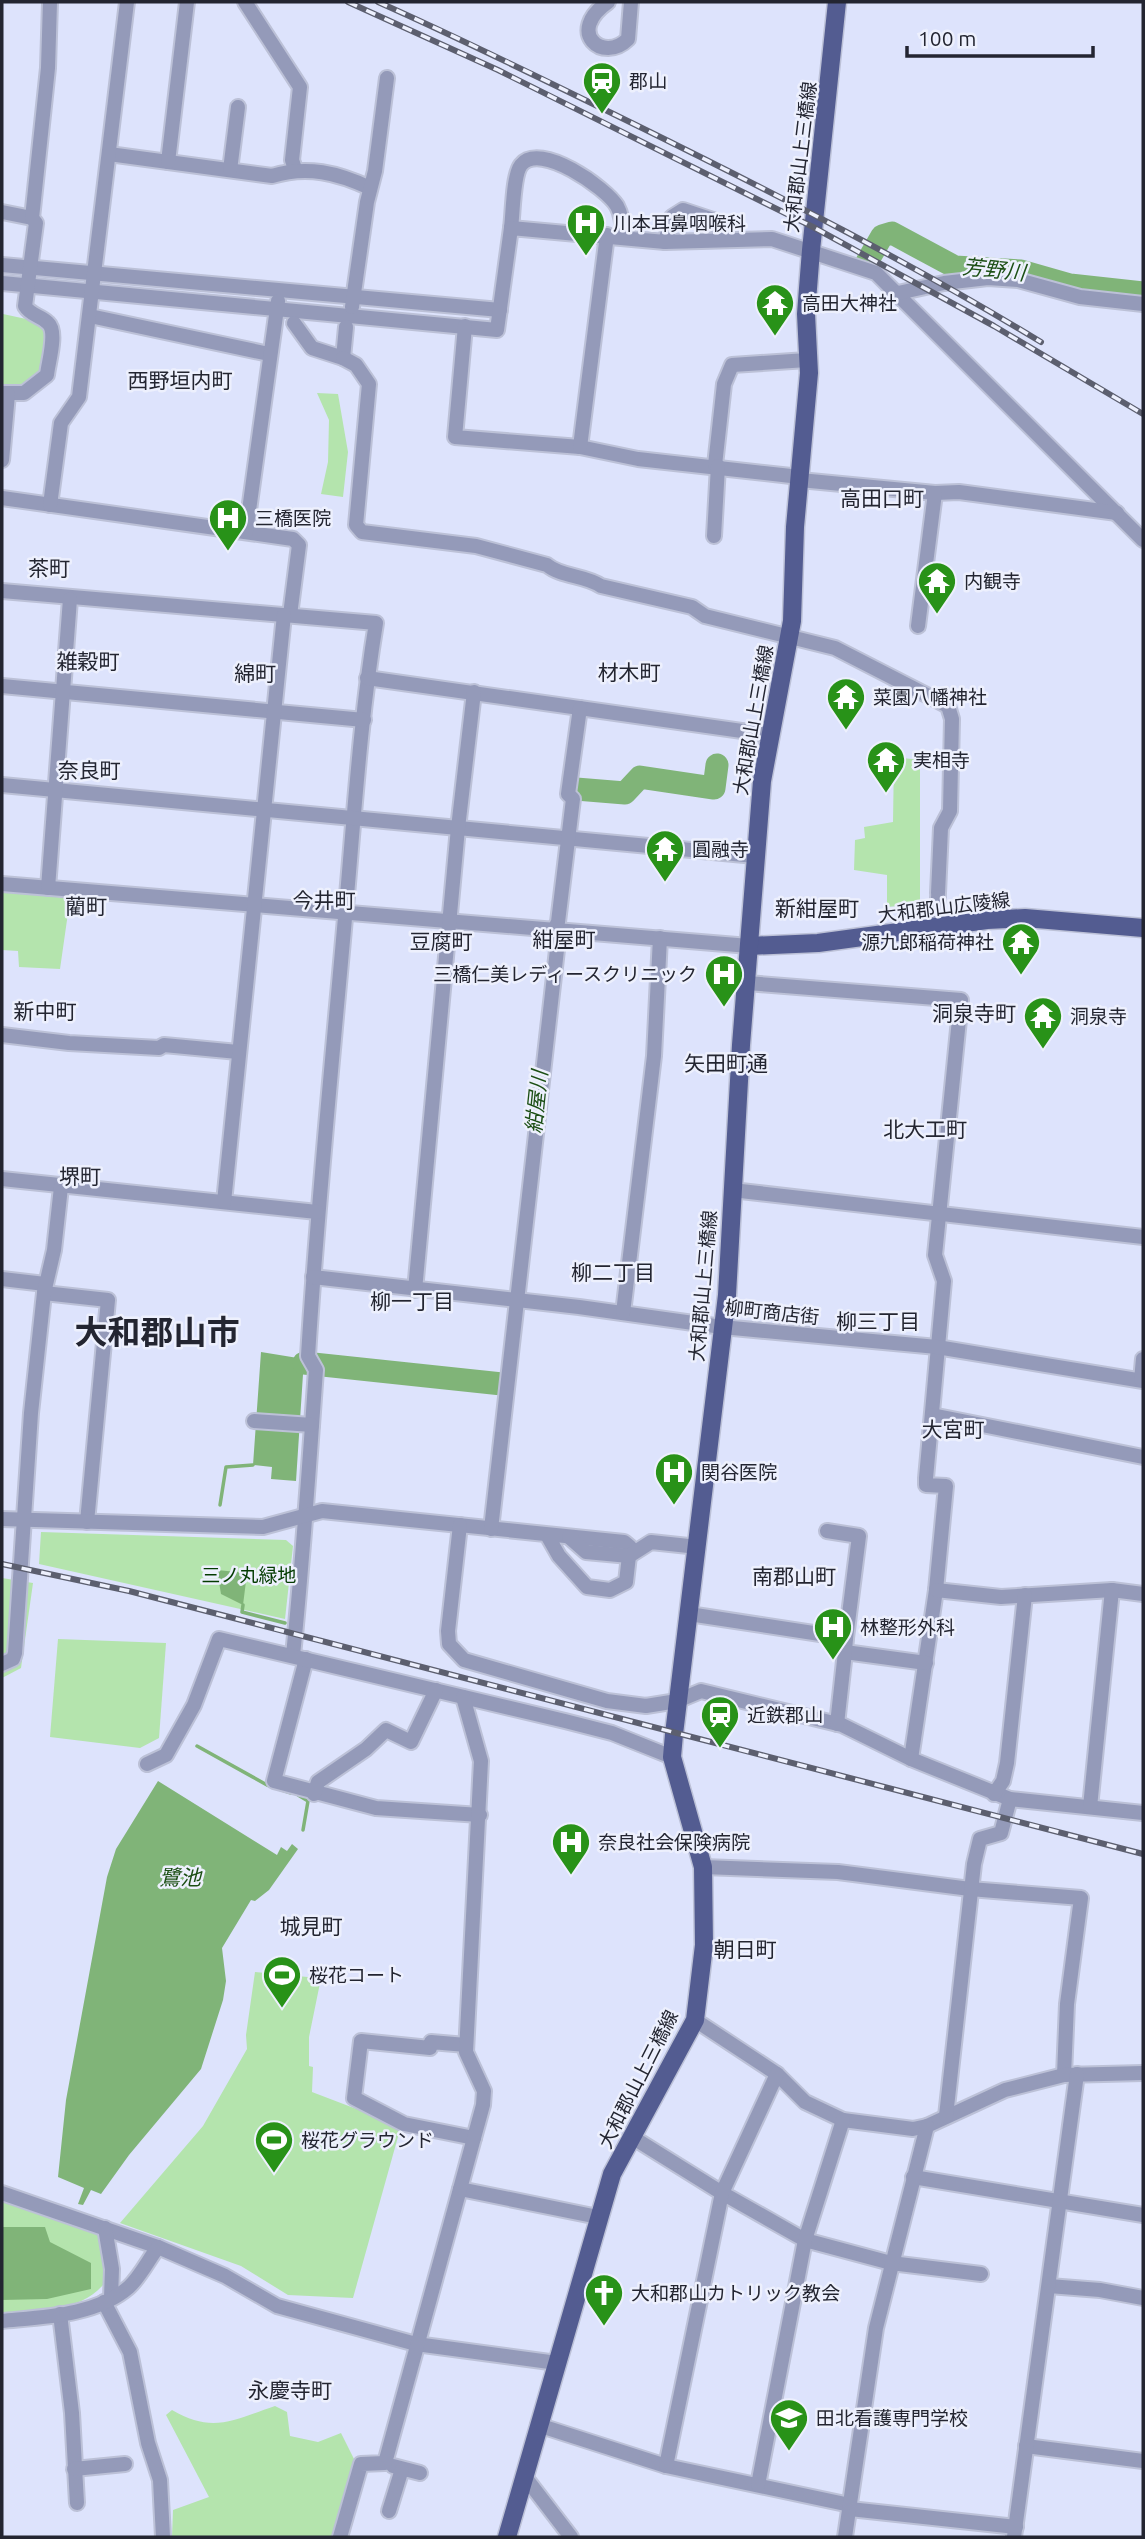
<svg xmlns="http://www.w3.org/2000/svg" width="1145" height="2539" font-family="Ubuntu,'Noto Sans JP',sans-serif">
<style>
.green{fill:#b4e4ad}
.water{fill:#80b478}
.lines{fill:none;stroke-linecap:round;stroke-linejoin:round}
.stream{stroke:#80b478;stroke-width:3.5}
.river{stroke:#80b478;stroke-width:23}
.minor-casing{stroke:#bcc1d7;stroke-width:18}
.major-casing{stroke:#bcc1d7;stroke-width:21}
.minor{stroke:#949ab9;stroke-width:14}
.major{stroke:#535c91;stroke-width:18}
.rail-casing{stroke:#5c5f6f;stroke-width:6}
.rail{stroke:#edf0fd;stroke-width:3.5;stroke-dasharray:10;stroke-linecap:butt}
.labels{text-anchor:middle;stroke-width:5;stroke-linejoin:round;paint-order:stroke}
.poi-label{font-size:19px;fill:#232531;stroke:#edf0fd;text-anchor:start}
.street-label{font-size:19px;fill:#232531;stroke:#edf0fd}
.park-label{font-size:19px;fill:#033b00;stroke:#edf0fd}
.water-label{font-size:21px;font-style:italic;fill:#1c4f15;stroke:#edf0fd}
.neighbourhood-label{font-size:21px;fill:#232531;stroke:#edf0fd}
.town-label{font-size:33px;font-weight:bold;fill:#232531;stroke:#edf0fd}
</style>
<rect width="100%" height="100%" fill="#dde3fc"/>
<!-- green -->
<g class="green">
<path d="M3,314L40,322L47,335L40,373L18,388L2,387Z"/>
<path d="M317,393L338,394L348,452L343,497L321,494L328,462L329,420Z"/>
<path d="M894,757L920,760V904L887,907V875L854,870L855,840L865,838L864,827L893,822Z"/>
<path d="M2,889L70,899L60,969L19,967L18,951L2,950Z"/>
<path d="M41,1532L286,1540L293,1546L285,1619L39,1564Z"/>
<path d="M2,1578L33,1583L21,1668L2,1678Z"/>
<path d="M58,1639L166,1643L159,1738L140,1748L50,1737Z"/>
<path d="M255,1972L318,1978L320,1983L309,2037V2066L313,2067L312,2092L401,2126L353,2298L288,2295L241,2266L120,2223L203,2126L247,2049L246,2035Z"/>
<path d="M2,2189L41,2198L97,2217L103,2245V2285C80,2312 35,2311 2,2313Z"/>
<path d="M275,2406L287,2412L290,2436L318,2442L341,2433L354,2459L333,2537H172L173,2510L209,2497L166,2415L172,2410C213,2434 233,2420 275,2406Z"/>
</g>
<!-- water -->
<g class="water">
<path d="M261,1352L304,1359L296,1481L271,1479L272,1467L253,1465Z"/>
<path d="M217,1570L247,1573L243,1605L221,1594Z"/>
<path d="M158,1781L277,1855L281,1847L287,1851L292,1844L298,1849L269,1890L255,1901L251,1900L222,1948L226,1981L223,2000L201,2069L129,2155L101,2194L91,2190L83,2205L78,2204L84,2188L58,2177L66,2100L107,1877L116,1849Z"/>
<path d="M2,2227H45L50,2242L91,2263V2289L47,2299L2,2300Z"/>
</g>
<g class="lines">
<!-- stream -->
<g class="stream">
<path d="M220,1505L226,1467L253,1465"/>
<path d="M243,1605L242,1612L285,1623"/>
<path d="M197,1746L267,1785L291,1793"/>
<path d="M298,1795L308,1801L303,1830"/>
</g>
<!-- river -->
<g class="river">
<path d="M867,262L882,236L892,233L955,267L1021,271L1070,285L1143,293"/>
<path d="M576,789L625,793L640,777L714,788L717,765"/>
<path d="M304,1363L502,1384"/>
</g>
<!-- minor casing -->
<g class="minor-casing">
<g id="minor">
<path d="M245,2L300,87L292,160L295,169"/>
<path d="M608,2C565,32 603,64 628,39L631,2"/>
<path d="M109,154L272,176C307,165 338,173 370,188"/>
<path d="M168,162L187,2"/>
<path d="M230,170L238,107"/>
<path d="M2,212L32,218"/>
<path d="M511,228C513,214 513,175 521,165C540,141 606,188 617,206C622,215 623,226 623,237"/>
<path d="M665,242L672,217L683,210L716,221L722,240"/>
<path d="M2,265L500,310"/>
<path d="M2,283L497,330L511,228L665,242L772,239L876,273L1143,540"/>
<path d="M898,293L944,283L988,278L1018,280L1080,297L1143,304"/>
<path d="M352,307L367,202L375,171L387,78"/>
<path d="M90,316L269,354"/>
<path d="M294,323L312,348L343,358L346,327"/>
<path d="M465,326L455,437L580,447L638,459L791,476L800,480L935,493L959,492L1117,513"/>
<path d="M343,358L356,365L369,384L356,525L362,532L476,546L547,565C561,577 585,575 601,586L692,607L705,616L835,648L948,706L952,719L950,811L941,828L938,893"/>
<path d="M2,393H24L47,375C48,363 58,332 48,323C40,315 31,316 25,306L36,223L32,218L48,68L50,2"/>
<path d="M580,447L607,235"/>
<path d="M2,460L8,394"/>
<path d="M715,465L724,384L732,365L807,360"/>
<path d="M2,498L293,539L299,545L290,615"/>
<path d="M50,505L61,423L79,397L127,2"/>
<path d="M246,532L278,301"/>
<path d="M714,536L718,466"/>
<path d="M2,591L376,623C360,720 354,819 345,918C332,1064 317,1209 308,1356L316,1370C309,1466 303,1560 293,1655"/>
<path d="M918,626L935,493"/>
<path d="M367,678L770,735"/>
<path d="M2,686L364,720"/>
<path d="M2,785L755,856"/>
<path d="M2,884L749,946"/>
<path d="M48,888L70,599"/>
<path d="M937,925L938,897"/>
<path d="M747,983L961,1000L935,1255L944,1281L926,1478V1485L946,1486L936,1590L911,1759"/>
<path d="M2,1035L69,1043L159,1048L164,1045L238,1052"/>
<path d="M2,1179L317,1212"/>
<path d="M732,1190L1143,1237"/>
<path d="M224,1202L284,615"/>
<path d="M313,1277L579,1307L722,1327L937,1347L1143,1381"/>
<path d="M2,1279L45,1284"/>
<path d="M415,1290L458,828L474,692"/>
<path d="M44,1293L108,1300L87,1522"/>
<path d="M623,1313L654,1056L660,938"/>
<path d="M1141,1380L1143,1359"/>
<path d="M932,1415L1143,1457"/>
<path d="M254,1421L312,1425"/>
<path d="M2,1519L263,1527L322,1511L624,1542L630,1547L626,1582L610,1590L587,1587L559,1556L547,1535"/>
<path d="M460,1525L448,1631L449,1644L464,1660L607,1701L646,1706L677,1701L701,1691L842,1725L911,1759L1010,1799L1143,1813"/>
<path d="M491,1529L558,941L554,930L558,922L573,799L568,794L580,708"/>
<path d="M827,1531L859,1536L846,1638"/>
<path d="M569,1537L586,1552L629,1556L651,1542L698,1547"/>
<path d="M936,1590L1001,1597L1112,1590L1143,1594"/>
<path d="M689,1614L846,1638L845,1652L926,1663"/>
<path d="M306,1659L274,1781L376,1808L480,1815"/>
<path d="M2,1664L13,1659L15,1653L31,1413L44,1293L54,1250L61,1187"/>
<path d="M837,1724L845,1652"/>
<path d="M147,1764L166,1755L194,1705L219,1639L565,1721L612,1733L672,1757"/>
<path d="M314,1794L318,1782L366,1749L386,1730L411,1742L436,1690"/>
<path d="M994,1794L1003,1781L1007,1763L1025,1595"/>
<path d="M1090,1807L1112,1590"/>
<path d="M703,1867L838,1872L970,1889L1081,1898L1067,2004L1064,2075"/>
<path d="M695,2020L777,2074L805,2102L843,2120L913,2129L927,2126L1005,2090L1064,2075L1143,2073"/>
<path d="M466,2045L431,2042L430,2048L361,2041L354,2098L404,2124L474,2138"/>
<path d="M946,2116L974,1864L980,1839L1001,1833L1010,1799"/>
<path d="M632,2137L722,2193L805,2240L891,2263L981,2274"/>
<path d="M913,2177L1143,2215"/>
<path d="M460,2189L598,2217"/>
<path d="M2,2193L158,2247L225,2276L277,2306L416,2344L557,2363"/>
<path d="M105,2228L112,2269L111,2298"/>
<path d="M1049,2286L1100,2290L1143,2298"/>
<path d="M104,2302L130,2352L148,2443L160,2480L163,2537"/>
<path d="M60,2314L72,2413L77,2503"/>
<path d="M2,2321C42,2317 96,2316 129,2287C140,2277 149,2259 158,2247"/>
<path d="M538,2425L666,2466L850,2505"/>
<path d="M1026,2446L1143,2461"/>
<path d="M393,2466L420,2473"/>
<path d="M666,2466L722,2193L777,2074"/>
<path d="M74,2469L125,2464"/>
<path d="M525,2477L571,2537"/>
<path d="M758,2485L805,2240L843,2120"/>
<path d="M850,2509L1016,2527"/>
<path d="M389,2511L402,2469"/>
<path d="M340,2537L361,2464L385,2463L483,2105L484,2091L466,2052L481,1761L463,1697"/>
<path d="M845,2537L876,2328L927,2126"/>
<path d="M1014,2537L1077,2074"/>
</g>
</g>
<!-- major casing -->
<g class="major-casing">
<g id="major">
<path d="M749,946L818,943L987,920L1025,918L1143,928"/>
<path d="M507,2537L612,2174L695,2020L704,1945L703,1867L672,1757L674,1734L727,1295L741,1045L762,781L792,621L795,527L809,373L806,314L811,250L837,2"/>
</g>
</g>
<!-- minor -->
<use href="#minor" class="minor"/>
<!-- major -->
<use href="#major" class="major"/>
<!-- rail casing -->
<g class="rail-casing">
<g id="rail">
<path d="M348,2L498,70L813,227L994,326L1143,414"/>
<path d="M378,2C466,41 553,84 640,127C776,194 911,263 1041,342"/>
<path d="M2,1564L129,1591L1143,1854"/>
</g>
</g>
<!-- rail -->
<use href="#rail" class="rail"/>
</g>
<!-- icons -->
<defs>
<g id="station-pin" transform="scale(2.0125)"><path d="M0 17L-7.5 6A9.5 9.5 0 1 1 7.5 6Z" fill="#289218" stroke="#edf0fd"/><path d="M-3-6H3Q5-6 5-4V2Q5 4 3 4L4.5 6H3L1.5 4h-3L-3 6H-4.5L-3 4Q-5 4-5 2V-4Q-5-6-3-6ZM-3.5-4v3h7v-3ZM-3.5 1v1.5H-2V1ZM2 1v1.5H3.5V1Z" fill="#fff"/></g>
<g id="hospital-pin" transform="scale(2.0125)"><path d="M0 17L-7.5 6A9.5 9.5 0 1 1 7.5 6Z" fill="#289218" stroke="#edf0fd"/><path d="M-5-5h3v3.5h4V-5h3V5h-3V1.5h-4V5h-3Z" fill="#fff"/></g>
<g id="temple-pin" transform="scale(2.0125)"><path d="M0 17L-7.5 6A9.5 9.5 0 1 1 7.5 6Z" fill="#289218" stroke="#edf0fd"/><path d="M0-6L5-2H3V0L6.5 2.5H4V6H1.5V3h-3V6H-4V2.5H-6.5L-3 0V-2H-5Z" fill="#fff"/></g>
<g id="stadium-pin" transform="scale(2.0125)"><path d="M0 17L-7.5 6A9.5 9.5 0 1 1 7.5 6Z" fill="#289218" stroke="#edf0fd"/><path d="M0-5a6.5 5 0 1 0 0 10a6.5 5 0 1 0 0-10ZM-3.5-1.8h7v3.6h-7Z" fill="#fff"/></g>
<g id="church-pin" transform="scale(2.0125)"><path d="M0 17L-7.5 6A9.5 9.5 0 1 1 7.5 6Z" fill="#289218" stroke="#edf0fd"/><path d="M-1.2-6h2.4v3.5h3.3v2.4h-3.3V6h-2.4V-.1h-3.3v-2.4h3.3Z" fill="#fff"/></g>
<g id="university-pin" transform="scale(2.0125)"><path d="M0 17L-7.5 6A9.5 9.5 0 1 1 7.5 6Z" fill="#289218" stroke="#edf0fd"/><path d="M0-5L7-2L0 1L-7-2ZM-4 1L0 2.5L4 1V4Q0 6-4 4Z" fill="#fff"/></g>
</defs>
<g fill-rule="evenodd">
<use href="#station-pin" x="602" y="81"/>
<use href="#hospital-pin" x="586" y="223"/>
<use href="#temple-pin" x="775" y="303"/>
<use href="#hospital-pin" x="228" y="518"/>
<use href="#temple-pin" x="937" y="581"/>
<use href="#temple-pin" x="846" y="697"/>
<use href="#temple-pin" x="886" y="760"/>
<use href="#temple-pin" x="665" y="849"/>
<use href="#temple-pin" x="1021" y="942"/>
<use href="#hospital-pin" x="724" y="974"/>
<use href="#temple-pin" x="1043" y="1016"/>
<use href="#hospital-pin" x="674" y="1472"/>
<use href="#hospital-pin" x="833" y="1627"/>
<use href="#station-pin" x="720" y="1715"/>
<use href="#hospital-pin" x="571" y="1842"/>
<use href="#stadium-pin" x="282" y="1975"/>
<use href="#stadium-pin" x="274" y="2140"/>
<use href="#church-pin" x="604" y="2293"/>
<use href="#university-pin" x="789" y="2418"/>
</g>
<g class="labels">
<!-- poi labels -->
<g class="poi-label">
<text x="629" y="88">郡山</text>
<text x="613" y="230">川本耳鼻咽喉科</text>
<text x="802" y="310">高田大神社</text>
<text x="255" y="525">三橋医院</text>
<text x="964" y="588">内観寺</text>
<text x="873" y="704">菜園八幡神社</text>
<text x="913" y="767">実相寺</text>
<text x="692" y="856">圓融寺</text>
<text x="994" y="949" text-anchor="end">源九郎稲荷神社</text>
<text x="697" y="981" text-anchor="end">三橋仁美レディースクリニック</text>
<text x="1070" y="1023">洞泉寺</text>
<text x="701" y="1479">関谷医院</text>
<text x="860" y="1634">林整形外科</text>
<text x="747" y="1722">近鉄郡山</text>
<text x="598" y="1849">奈良社会保険病院</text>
<text x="309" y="1982">桜花コート</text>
<text x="301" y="2147">桜花グラウンド</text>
<text x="631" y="2300">大和郡山カトリック教会</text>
<text x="816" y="2425">田北看護専門学校</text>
</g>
<!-- street labels -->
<g class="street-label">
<text transform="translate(800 157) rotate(-83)" y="7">大和郡山上三橋線</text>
<text transform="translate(753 720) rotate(-80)" y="7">大和郡山上三橋線</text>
<text transform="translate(944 907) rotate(-7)" y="7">大和郡山広陵線</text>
<text transform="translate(703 1286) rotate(-85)" y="7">大和郡山上三橋線</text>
<text transform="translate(772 1312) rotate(6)" y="7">柳町商店街</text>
<text transform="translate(638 2079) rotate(-63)" y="7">大和郡山上三橋線</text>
</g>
<!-- park labels -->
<g class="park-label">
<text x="249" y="1582">三ノ丸緑地</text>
</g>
<!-- water labels -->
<g class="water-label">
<text transform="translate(994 270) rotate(6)" y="7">芳野川</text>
<text transform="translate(537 1102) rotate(-84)" y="7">紺屋川</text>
<text x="180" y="1885">鷺池</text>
</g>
<!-- neighbourhood labels -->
<g class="neighbourhood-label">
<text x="180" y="388">西野垣内町</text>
<text x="882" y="506">高田口町</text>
<text x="49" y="576">茶町</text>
<text x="88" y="669">雑穀町</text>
<text x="629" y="680">材木町</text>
<text x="255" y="681">綿町</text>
<text x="89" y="778">奈良町</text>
<text x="324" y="908">今井町</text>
<text x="86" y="914">藺町</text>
<text x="817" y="916">新紺屋町</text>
<text x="564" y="947">紺屋町</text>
<text x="441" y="949">豆腐町</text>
<text x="45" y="1019">新中町</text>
<text x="974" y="1021">洞泉寺町</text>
<text x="726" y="1071">矢田町通</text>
<text x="925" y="1137">北大工町</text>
<text x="80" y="1184">堺町</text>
<text x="613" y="1280">柳二丁目</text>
<text x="412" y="1309">柳一丁目</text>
<text x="878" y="1329">柳三丁目</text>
<text x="953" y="1437">大宮町</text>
<text x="794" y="1584">南郡山町</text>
<text x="311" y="1934">城見町</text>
<text x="745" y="1957">朝日町</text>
<text x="290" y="2398">永慶寺町</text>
</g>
<!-- town labels -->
<g class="town-label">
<text x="157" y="1344">大和郡山市</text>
</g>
</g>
<!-- border -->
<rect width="1145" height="2539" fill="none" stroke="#232531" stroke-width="7"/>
<!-- scale -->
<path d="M907 46v10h186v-10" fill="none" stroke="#232531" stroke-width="3.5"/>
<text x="918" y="46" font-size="21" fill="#232531" stroke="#edf0fd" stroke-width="5" paint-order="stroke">100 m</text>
</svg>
